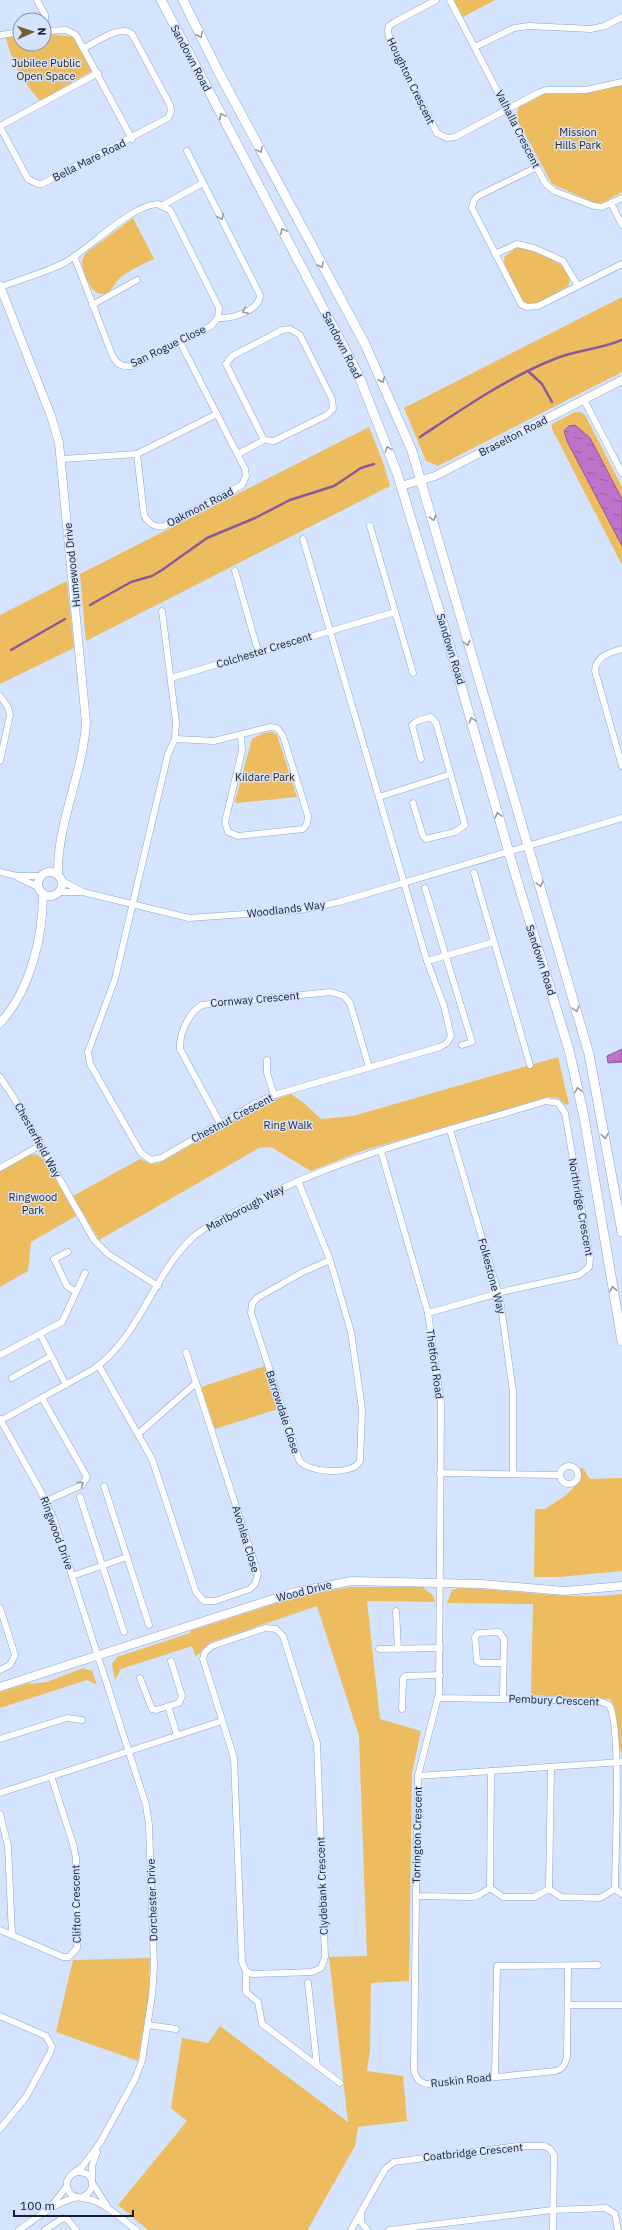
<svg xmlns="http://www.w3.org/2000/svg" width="622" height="2230" font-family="'IBM Plex Sans',sans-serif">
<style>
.green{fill:#edbc5e}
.water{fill:url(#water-ripples);stroke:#8b599b}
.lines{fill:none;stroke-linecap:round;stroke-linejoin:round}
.stream{stroke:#8b599b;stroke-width:2.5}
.minor-casing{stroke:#8ca4ce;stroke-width:7}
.tertiary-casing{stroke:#8ca4ce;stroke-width:9}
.secondary-casing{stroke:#8ca4ce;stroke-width:10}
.minor{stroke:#fff;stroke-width:6}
.tertiary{stroke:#fff;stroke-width:8}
.secondary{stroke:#fff;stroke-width:9}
.oneway{stroke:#9599a0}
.labels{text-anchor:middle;stroke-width:3;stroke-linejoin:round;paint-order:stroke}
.street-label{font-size:11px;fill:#141d2d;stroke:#d4e3fe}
.park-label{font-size:11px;fill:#322714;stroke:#d4e3fe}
</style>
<defs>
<pattern id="water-ripples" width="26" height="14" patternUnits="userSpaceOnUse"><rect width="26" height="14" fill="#be73ca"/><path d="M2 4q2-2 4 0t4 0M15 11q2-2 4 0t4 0" fill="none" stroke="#995ea4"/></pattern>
</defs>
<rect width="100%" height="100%" fill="#d4e3fe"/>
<!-- green -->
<g class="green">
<path d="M454,0H495L463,17Z"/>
<path d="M44,33L73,37L92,71L40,101C23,82 12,62 6,38L20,35V44H44Z"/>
<path d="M622,85V192L604,202L597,204L552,184L518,121L517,112L519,107L544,94H581Z"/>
<path d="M133,218L154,259C143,264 127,271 119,279C113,285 111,295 101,294C90,293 84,273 82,264C82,260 84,256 86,253Z"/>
<path d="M516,248H523C538,254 578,264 568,286L535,305L527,304C518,297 500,266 505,256Z"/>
<path d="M622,297V372L438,466L426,461L404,408Z"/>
<path d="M575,412H580L585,415L622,487V565L552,429V424Z"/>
<path d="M369,427L383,462L390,486L86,641L80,574Z"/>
<path d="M67,581L74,648L0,684V615Z"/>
<path d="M264,733L272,732L277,735L297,797L237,803L235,801L252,739Z"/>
<path d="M558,1057L569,1104L566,1105L558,1098L548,1097L362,1151L311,1171L271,1147L259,1148L99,1240L73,1196L140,1159L151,1164L160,1163L264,1103L291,1094L305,1104L321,1119L353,1116Z"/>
<path d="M36,1154L45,1160L76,1216L31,1242L28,1271L0,1287V1172L30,1155Z"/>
<path d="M265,1366L278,1409L215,1429L201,1387Z"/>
<path d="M582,1467L590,1479L622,1478V1571L559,1577H534L535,1509H545L565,1496L580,1481V1469Z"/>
<path d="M351,1587H423C427,1593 434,1592 435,1602L367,1601L380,1719L421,1731L412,1773L409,1981L371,1983L370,2050L367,2071L403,2076L407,2121L358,2127L355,2146L308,2229L310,2230H148L118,2205L187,2121L171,2108L182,2038L208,2043L220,2026L348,2122L329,1957L367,1956L359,1736L317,1606L211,1642C204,1645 202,1654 195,1656L192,1646L121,1669L115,1680L112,1664L117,1657L190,1633V1631L302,1595Z"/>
<path d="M459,1588C513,1589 568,1601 622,1594V1753C613,1738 622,1710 609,1699L531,1695L533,1604L447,1603L452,1590Z"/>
<path d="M83,1668L92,1671L97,1685L87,1680L0,1708V1692L29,1683L30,1684L47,1682Z"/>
<path d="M150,1958L149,1994L138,2061L56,2032L73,1960Z"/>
</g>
<!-- water -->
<g class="water">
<path d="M575,425L590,438L622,499V546L567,441L564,431L569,426Z"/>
<path d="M622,1049V1062L608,1063L607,1056Z"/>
</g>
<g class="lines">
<!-- stream -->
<g class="stream">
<path d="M528,371L542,384L552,402"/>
<path d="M420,437C464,408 508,377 557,358C578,350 601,349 622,340"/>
<path d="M90,605L131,582L152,576L162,570L207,538L255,518L290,500L334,486L361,468L374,464"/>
<path d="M11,650L65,619"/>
</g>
<!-- minor casing -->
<g class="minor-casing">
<g id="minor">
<path d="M37,0L45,15V31"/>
<path d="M436,0L395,22L389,26L388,31L390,42L437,133L447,138L455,137L538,93L546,90H586L622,82"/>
<path d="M450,0L545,183L554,191L594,206L602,207L622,198"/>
<path d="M44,31L66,30L76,35L132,139"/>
<path d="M1,35L20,32"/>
<path d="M475,47L514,28L529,26L591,29L605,26L622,17"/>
<path d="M0,126L98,73"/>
<path d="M0,127L28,179L38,184H42L168,118L171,111L170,105L132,34C120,24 97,42 84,48"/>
<path d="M187,151L260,295C260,311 231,319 218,318"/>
<path d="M537,167L478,196L474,200L472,208L521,304L527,307L538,306L622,264"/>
<path d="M611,203L622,225"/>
<path d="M163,205L203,183"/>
<path d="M495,254L517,244L534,248L563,261L578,286"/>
<path d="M1,287C21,279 44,273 64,263C89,250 130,205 158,204L170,210L219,308L218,318L211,326L132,366C120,368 115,362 111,352L74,256"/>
<path d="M92,305L137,280"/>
<path d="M584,400L622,473"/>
<path d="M137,454L217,414"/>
<path d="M238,454L264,440L274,441L327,415L333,409L332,399L300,335L290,329L282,330L232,356L226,364L264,440"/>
<path d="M62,459L137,454L144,515C148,523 155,528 164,526L242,485L246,476L245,469L180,342"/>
<path d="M370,526L413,673"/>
<path d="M235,571L258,651"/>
<path d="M162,611L176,722L175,739L168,754L115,979L88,1052L90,1064L141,1153L151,1160L161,1158L254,1104L274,1095L440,1047L447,1043L451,1036L444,1006L427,961L303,539"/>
<path d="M622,649C609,653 596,656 595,671L622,766"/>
<path d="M171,678L395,612"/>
<path d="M0,696L8,707L10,715L0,761"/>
<path d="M175,739L214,741L270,727L277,728L283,736L308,816L307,824L303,829L238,836L228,832L225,822L242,751L241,735"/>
<path d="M379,797L451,774"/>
<path d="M413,803L423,836L426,839L455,832L465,825L436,723L431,717L417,721L412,725L421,759"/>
<path d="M0,872L17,876H41"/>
<path d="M474,873L530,1065"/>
<path d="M19,878L38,887"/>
<path d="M62,881L83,892L189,918L300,910L339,902L622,818"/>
<path d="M425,888L472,1042L462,1045"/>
<path d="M60,892H80"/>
<path d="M427,961L494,942"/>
<path d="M267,1060V1073L274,1095"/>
<path d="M0,1077L14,1098L94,1240L108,1254L158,1286"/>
<path d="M220,1123L180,1049C179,1034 189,1012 202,1005L331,992L344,996L350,1003L369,1067"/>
<path d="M450,1130L500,1299L513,1392V1474"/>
<path d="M381,1151L428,1313L441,1404L439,1693L418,1776L416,1896L472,1897L479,1895L490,1888L503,1897H534L549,1889L561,1897L600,1898L615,1889C615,1858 622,1724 609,1705L599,1701L439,1698"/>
<path d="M0,1168L41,1145"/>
<path d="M298,1181L330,1260L351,1332L362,1409L360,1461C353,1476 307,1473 299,1460L251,1313L252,1304L257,1298L303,1272L330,1260"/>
<path d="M68,1252L54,1259L67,1286L76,1292"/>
<path d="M40,1334L66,1385"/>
<path d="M0,1355L62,1322L85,1273"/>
<path d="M99,1366L152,1459L196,1592L204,1601H215L250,1589L255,1584L258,1574L186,1352"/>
<path d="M12,1378L51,1356"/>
<path d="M42,1398L87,1477L82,1485L46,1501"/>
<path d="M0,1419L41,1492L53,1517L146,1805L149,1825L154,1966L152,1995L142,2061L135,2079L100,2143L82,2167L73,2173"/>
<path d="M0,1421L92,1370C139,1339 152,1276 192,1238C205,1226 223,1219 239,1210C334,1157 442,1133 546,1101L558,1103L565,1113L590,1258L589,1267L579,1275L510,1290L428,1313"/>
<path d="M138,1434L196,1383"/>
<circle cx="569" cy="1475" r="9"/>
<path d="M440,1473L560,1475"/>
<path d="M104,1486L149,1625"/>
<path d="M80,1497L124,1632"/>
<path d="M72,1576L127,1557"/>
<path d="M0,1608L15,1655L10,1665L0,1670"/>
<path d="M396,1611L398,1649"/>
<path d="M265,1628L276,1629L283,1636L317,1743L325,1957L321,1968L312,1972L252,1974L246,1971L242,1962L234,1758L203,1659L205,1652L212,1646Z"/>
<path d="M379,1649L440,1648"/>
<path d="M140,1678L152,1709L156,1710L179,1703L182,1696L171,1661"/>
<path d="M503,1699L504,1639L499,1632L478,1633L475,1637L477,1661L481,1663H503"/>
<path d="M168,1706L177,1735"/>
<path d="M402,1709L403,1679L405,1676L440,1675"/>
<path d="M0,1739L67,1718L82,1720"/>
<path d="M418,1776L622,1762"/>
<path d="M0,1793L222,1721"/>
<path d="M0,1814L8,1846L12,1935"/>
<path d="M490,1888L491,1771"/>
<path d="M549,1889L551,1767"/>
<path d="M615,1889L622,1894"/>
<path d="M416,1896L414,2069C415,2078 420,2084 430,2084L555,2071C563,2069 566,2064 567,2056L568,1966"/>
<path d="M0,1930L63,1957H69L77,1948L76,1858L73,1844L51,1776"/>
<path d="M246,1971V1992L258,2002L262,2024L340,2083"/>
<path d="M308,1983L317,2066"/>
<path d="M568,2005H622"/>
<path d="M0,2016L46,2036L52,2047L50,2053L26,2097L0,2129"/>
<path d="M148,2025L176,2029"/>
<path d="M495,2077L497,1966L598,1965"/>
<path d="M92,2180V2166L97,2152"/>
<path d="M93,2184L107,2206"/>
<path d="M82,2197C92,2193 95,2184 89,2175C80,2170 72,2171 67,2181C67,2186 67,2191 72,2195C78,2199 88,2198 95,2201C111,2208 123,2220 136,2230"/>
<path d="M53,2204L67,2186"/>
<path d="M361,2214V2222L367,2230"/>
<path d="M19,2230C38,2217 55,2202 78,2197"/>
<path d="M45,2230L63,2218L67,2219L76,2230"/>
<path d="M351,2230L385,2169L394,2162L518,2146H545L550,2149L554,2155L553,2230"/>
<path d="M389,2230L552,2210L606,2208L615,2214L618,2230"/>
</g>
</g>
<!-- tertiary casing -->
<g class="tertiary-casing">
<g id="tertiary">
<path d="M0,286L51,416L59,443L86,722C83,774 57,823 58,874"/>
<path d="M401,486L435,476L622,380"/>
<circle cx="50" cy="884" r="12"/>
<path d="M0,1023C30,991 43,937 43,894"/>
<path d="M0,1687L295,1592L352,1581L481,1584L565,1591L622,1586"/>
</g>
</g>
<!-- secondary casing -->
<g class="secondary-casing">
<g id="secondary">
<path d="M161,0L359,376L397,473L445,630L514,870L569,1050L584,1117L622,1341"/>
<path d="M183,0L218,71L365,344L412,451L589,1054L622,1232"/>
</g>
</g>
<!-- minor -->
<use href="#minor" class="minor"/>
<!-- tertiary -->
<use href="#tertiary" class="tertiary"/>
<!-- secondary -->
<use href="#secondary" class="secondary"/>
</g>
<!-- one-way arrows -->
<defs><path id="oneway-chevron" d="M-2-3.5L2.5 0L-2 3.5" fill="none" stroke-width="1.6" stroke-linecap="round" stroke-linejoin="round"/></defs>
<g class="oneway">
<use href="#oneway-chevron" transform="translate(200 35) rotate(64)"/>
<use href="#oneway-chevron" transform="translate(222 116) rotate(-118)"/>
<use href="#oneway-chevron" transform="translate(260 150) rotate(62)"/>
<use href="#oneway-chevron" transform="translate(221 217) rotate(63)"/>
<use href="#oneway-chevron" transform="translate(283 231) rotate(-118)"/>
<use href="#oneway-chevron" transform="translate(321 265) rotate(61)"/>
<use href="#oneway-chevron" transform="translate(245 311) rotate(154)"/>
<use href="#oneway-chevron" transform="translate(382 380) rotate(65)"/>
<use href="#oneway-chevron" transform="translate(388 449) rotate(-110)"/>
<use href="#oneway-chevron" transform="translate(433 518) rotate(74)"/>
<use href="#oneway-chevron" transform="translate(467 643) rotate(75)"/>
<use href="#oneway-chevron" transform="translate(472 720) rotate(-106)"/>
<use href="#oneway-chevron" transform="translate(498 815) rotate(-105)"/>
<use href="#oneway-chevron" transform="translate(540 884) rotate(74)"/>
<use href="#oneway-chevron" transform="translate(576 1009) rotate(74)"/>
<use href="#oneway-chevron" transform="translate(578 1090) rotate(-102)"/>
<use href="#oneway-chevron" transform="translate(605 1136) rotate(80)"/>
<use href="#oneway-chevron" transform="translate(613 1289) rotate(-100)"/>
<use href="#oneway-chevron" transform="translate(81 1484) rotate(-36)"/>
</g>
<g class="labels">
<!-- street labels -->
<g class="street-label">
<text transform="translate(191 58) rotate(62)" y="4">Sandown Road</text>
<text transform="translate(411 81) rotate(64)" y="4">Houghton Crescent</text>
<text transform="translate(518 129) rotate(63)" y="4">Valhalla Crescent</text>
<text transform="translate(89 160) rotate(-27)" y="4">Bella Mare Road</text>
<text transform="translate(342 345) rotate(63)" y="4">Sandown Road</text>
<text transform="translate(168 346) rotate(-26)" y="4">San Rogue Close</text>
<text transform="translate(513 436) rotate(-27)" y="4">Braselton Road</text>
<text transform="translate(200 507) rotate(-27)" y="4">Oakmont Road</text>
<text transform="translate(72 565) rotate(-96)" y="4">Humewood Drive</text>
<text transform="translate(451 649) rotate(73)" y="4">Sandown Road</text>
<text transform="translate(264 650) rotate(-17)" y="4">Colchester Crescent</text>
<text transform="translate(286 909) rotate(-7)" y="4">Woodlands Way</text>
<text transform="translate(541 960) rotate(72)" y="4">Sandown Road</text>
<text transform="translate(255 999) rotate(-5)" y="4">Cornway Crescent</text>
<text transform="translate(232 1118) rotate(-28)" y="4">Chestnut Crescent</text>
<text transform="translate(38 1140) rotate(61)" y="4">Chesterfield Way</text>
<text transform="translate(581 1207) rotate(80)" y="4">Northridge Crescent</text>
<text transform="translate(245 1208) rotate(-28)" y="4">Marlborough Way</text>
<text transform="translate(492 1276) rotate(75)" y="4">Folkestone Way</text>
<text transform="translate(435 1364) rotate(82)" y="4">Thetford Road</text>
<text transform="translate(283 1412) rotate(72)" y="4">Barrowdale Close</text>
<text transform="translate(57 1533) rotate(70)" y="4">Ringwood Drive</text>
<text transform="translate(246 1539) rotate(73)" y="4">Avonlea Close</text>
<text transform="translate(304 1591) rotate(-14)" y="4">Wood Drive</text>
<text transform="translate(554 1700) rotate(2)" y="4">Pembury Crescent</text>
<text transform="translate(417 1835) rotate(-89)" y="4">Torrington Crescent</text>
<text transform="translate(322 1886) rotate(-92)" y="4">Clydebank Crescent</text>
<text transform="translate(152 1900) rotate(-92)" y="4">Dorchester Drive</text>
<text transform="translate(76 1904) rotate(-91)" y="4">Clifton Crescent</text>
<text transform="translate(461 2080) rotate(-6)" y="4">Ruskin Road</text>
<text transform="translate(473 2152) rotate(-6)" y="4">Coatbridge Crescent</text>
</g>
<!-- park labels -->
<g class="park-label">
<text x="46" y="67">Jubilee Public<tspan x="46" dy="13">Open Space</tspan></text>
<text x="578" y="136">Mission<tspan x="578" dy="13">Hills Park</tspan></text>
<text x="265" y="781">Kildare Park</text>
<text x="288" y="1129">Ring Walk</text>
<text x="33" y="1201">Ringwood<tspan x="33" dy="13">Park</tspan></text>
</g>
</g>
<!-- north arrow -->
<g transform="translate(32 32) rotate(87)"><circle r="19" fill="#d4e3fe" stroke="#8794aa"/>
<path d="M0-3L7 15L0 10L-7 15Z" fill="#745c2d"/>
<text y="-6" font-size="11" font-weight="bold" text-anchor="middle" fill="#141d2d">N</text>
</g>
<!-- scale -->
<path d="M14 2210v6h119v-6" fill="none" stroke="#141d2d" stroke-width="2"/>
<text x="20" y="2210" font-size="12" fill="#141d2d" stroke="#d4e3fe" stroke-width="3" paint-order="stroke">100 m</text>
</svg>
